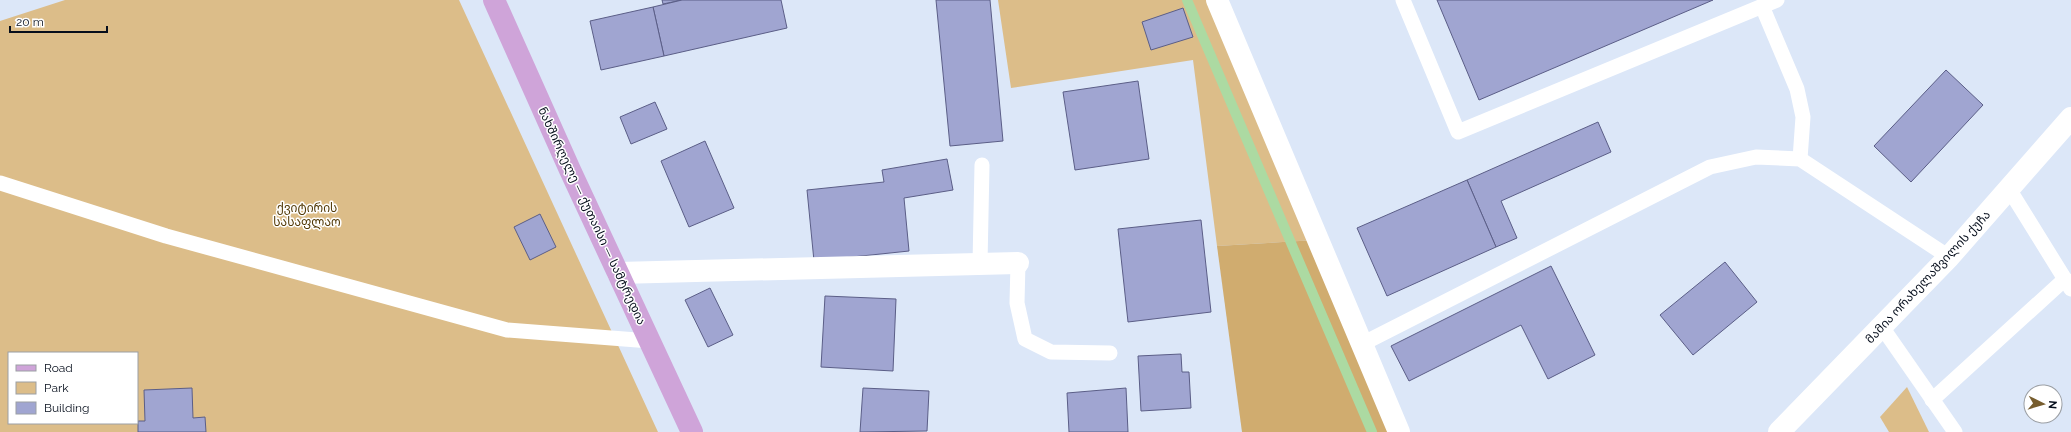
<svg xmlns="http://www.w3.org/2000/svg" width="2071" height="432" font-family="Raleway,'Noto Sans Georgian',sans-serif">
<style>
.green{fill:#dcbd89;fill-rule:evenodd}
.forest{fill:#d0ac6f}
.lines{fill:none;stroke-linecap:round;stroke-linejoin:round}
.stream{stroke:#acdaa2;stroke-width:10}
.building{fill:#a0a5d1;stroke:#5b5e87}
.service{stroke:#fff;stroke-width:15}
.minor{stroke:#fff;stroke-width:22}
.tertiary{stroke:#fff;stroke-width:22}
.primary{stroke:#cfa4d9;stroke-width:22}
.labels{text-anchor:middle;stroke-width:3;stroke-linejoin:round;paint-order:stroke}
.park-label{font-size:12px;fill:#523906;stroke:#fff}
.street-label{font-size:12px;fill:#060e1c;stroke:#fff}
</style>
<rect width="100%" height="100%" fill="#dce7f8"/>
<!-- green -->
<g class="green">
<path d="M65,0H459L658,432H0V21ZM9,353H137V423H9Z"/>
<path d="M998,0H1212L1316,240L1217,246L1193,60L1011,88Z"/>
<path d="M1907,387L1929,432H1889L1880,417Z"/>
</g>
<!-- forest -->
<path class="forest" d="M1316,240L1390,432H1242L1217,246Z"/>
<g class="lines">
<!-- stream -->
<path class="stream" d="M1187,0L1372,432"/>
</g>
<!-- building -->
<g class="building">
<path d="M662,0H682L663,4Z"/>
<path d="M682,0H781L787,28L664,56L653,7Z"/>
<path d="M936,0H990L1003,141L950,146Z"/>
<path d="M1437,0H1713L1479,100Z"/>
<path d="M653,7L664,56L601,70L590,21Z"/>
<path d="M1183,8L1193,37L1151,50L1142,22Z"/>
<path d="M1946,70L1983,105L1911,182L1874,146Z"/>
<path d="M1138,81L1149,159L1075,170L1063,92Z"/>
<path d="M655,102L667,129L631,144L620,117Z"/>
<path d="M1598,122L1611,152L1501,201L1517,238L1496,247L1467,180Z"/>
<path d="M705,141L734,208L689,227L661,161Z"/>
<path d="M947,159L953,190L904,198L909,251L814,261L807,190L884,182L882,170Z"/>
<path d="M1467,180L1496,247L1387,296L1357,228Z"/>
<path d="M540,214L556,247L530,260L514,227Z"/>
<path d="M1201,220L1211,312L1128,322L1118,229Z"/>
<path d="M1725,262L1757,302L1693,355L1660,315Z"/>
<path d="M1551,266L1595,355L1548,379L1521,325L1409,381L1391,346Z"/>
<path d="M710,288L733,335L708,347L685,300Z"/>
<path d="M825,296L896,299L893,371L821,367Z"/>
<path d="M1181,354L1182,372H1189L1191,408L1141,411L1138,356Z"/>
<path d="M192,388L193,418L205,417L206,432H138V421H145L144,390Z"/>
<path d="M863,388L929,391L927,431L860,432Z"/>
<path d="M1126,388L1128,432H1069L1067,393Z"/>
</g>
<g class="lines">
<!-- service -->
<g class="service">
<path d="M1403,0L1458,132L1777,0"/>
<path d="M1762,6L1797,89L1803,117L1800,159"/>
<path d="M0,183L166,236L507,330L650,341"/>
<path d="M2009,189L2071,289"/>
<path d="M1018,263L1017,303L1025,339L1051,352L1110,353"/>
<path d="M980,264L982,165"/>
<path d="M1882,327L1955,432"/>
<path d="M1362,344L1710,167L1756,157L1800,159L1949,257"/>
<path d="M1932,400L2065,279"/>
</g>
<!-- minor -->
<g class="minor">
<path d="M1217,0L1399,432"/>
<path d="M618,273L1018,263"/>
</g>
<!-- tertiary -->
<path class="tertiary" d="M1779,432L1949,257L2071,118"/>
<!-- primary -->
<path class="primary" d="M494,0L570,170L692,432"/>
</g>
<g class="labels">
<!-- park labels -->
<g class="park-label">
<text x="307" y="212">ქვიტირის<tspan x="307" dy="14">სასაფლაო</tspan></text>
</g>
<!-- street labels -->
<g class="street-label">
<text transform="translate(592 216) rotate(65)" y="4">ნახშირღელე — ქუთაისი — სამტრედია</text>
<text transform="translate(1928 277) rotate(-47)" y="4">მამია ორახელაშვილის ქუჩა</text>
</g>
</g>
<!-- legend -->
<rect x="8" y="352" width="130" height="72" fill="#ffffff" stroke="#9b9fa4"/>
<rect x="16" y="365" width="20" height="6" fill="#cfa4d9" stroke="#9b9fa4"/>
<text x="44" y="372" font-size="12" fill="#060e1c">Road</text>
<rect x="16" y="382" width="20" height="12" fill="#dcbd89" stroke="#9b9fa4"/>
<text x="44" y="392" font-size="12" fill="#060e1c">Park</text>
<rect x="16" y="402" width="20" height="12" fill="#a0a5d1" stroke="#9b9fa4"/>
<text x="44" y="412" font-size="12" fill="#060e1c">Building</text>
<!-- north arrow -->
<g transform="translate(2043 404) rotate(95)"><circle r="19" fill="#ffffff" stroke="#9b9fa4"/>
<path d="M0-3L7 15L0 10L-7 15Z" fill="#775d2e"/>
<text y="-6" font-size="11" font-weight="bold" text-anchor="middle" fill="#060e1c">N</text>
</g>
<!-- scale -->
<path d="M10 26v6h97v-6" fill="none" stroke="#060e1c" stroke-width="2"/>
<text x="16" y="26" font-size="12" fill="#060e1c" stroke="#ffffff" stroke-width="3" paint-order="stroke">20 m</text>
</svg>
